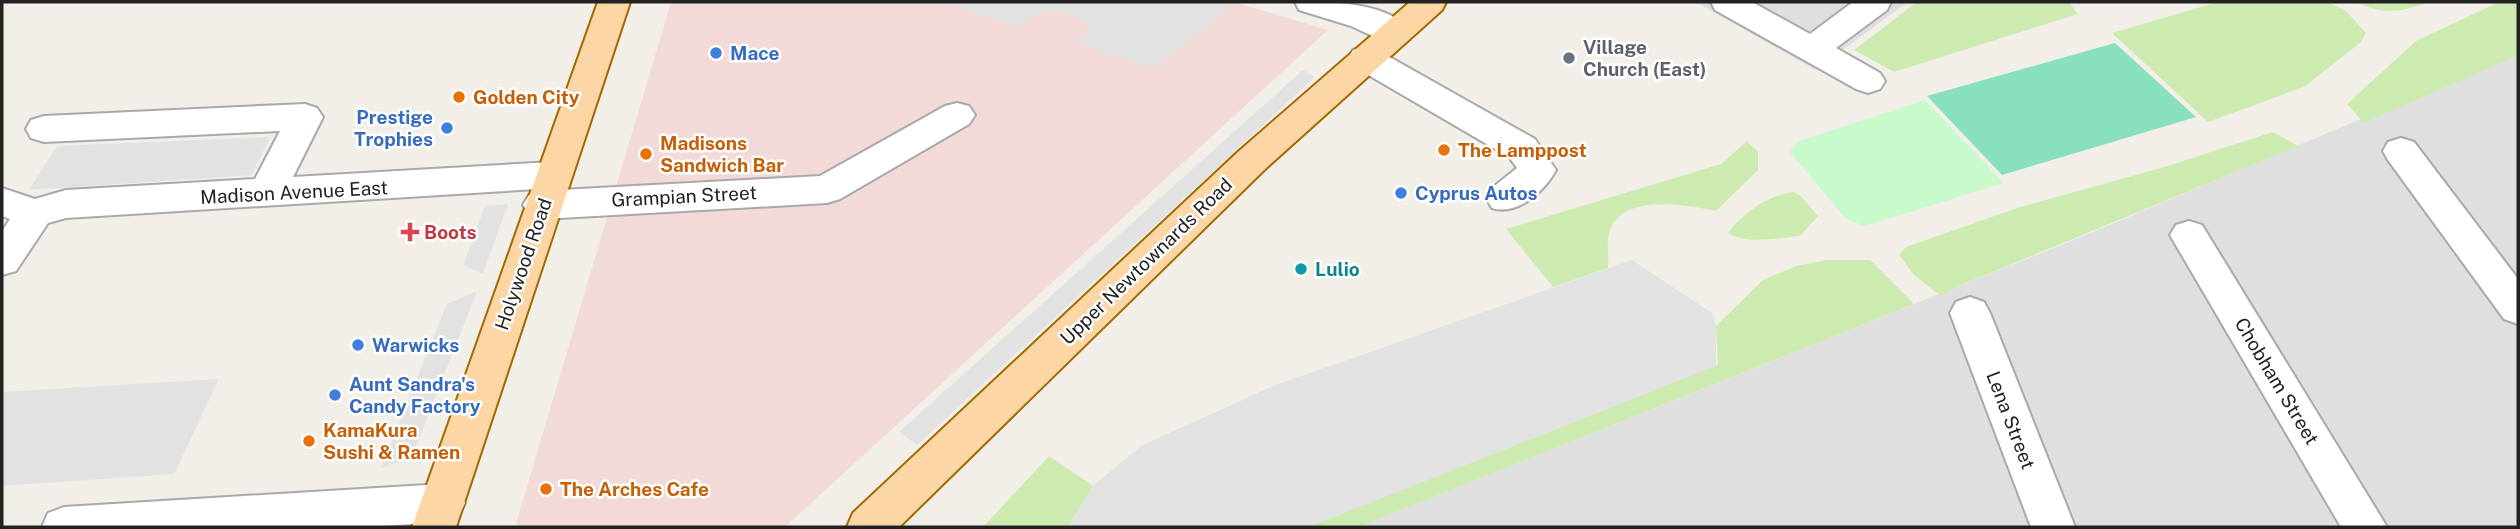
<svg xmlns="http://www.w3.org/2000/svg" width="2520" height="529" font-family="'Public Sans',sans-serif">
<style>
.residential{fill:#e0dfdf}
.commercial{fill:#f2dad9}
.grass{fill:#cdebb0}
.park{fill:#c8facc}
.pitch{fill:#88e0be}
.parking{fill:#e2e2e2}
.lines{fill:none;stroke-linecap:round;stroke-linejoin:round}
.minor-casing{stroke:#a9a9a9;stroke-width:4}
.major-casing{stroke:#a06b00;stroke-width:4}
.minor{fill:#fff;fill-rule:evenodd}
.major{fill:#fcd6a4;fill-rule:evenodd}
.shop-dot{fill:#3f7fe0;stroke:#fff;stroke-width:2.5}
.worship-dot{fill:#6b7280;stroke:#fff;stroke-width:2.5}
.food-dot{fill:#e8710a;stroke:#fff;stroke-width:2.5}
.health-dot{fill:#e0444e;stroke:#fff;stroke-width:2.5}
.culture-dot{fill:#0f9aa8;stroke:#fff;stroke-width:2.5}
.labels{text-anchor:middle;stroke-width:5;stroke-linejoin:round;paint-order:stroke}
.worship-label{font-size:19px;font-weight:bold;fill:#5b616d;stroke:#fff;text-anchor:start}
.shop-label{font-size:19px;font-weight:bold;fill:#366cbe;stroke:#fff;text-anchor:start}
.food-label{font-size:19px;font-weight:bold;fill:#c56008;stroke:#fff;text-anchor:start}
.street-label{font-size:19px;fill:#222;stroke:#fff}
.health-label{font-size:19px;font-weight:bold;fill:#be3a42;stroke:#fff;text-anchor:start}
.culture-label{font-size:19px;font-weight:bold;fill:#0d838f;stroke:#fff;text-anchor:start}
</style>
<rect width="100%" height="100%" fill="#f2efe9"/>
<!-- residential -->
<g class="residential">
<path d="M1696,2H1908L1815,70Z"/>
<path d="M2518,53V527H1359L2064,244Z"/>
</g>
<!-- commercial -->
<path class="commercial" d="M671,2H1234L1328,30L785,527H515Z"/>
<!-- grass -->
<g class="grass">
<path d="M1917,2H2069L2078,14L1894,72L1854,50Z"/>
<path d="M2218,2H2327L2345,10L2366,33L2361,42L2304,87L2208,122L2112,33Z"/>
<path d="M2355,2H2429C2397,13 2387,15 2355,2Z"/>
<path d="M2499,2H2518V55L2364,123L2347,104L2416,41Z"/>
<path d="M2273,132L2298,146L1959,286L1941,296L1915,276L1899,255L1906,247L2020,207L2161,168Z"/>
<path d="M1747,141L1758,152V170L1716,211C1688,205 1623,193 1610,230C1606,240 1609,257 1608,268L1553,287L1506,229L1721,164Z"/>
<path d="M1793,192L1801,196L1818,216L1800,236C1779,238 1747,245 1728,233C1744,212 1767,196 1793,192Z"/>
<path d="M1827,260H1870L1914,304L1359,527H1298L1718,365L1716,326L1763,280L1796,266Z"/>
<path d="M1049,456L1093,486L1068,527H983Z"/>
</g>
<!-- park -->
<path class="park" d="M1925,100L2004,183L1865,226L1846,219L1790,152L1799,141Z"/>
<!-- pitch -->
<path class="pitch" d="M2115,43L2196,117L2002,175L1927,96Z"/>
<!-- parking -->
<g class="parking">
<path d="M941,2H1220L1228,4L1221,14L1154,68L1078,44L1093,24L1057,10L1030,16L1020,26Z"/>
<path d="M1303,70L1315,77L917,445L899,432Z"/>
<path d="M270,137L252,175L29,190L57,146Z"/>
<path d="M508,204L483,274L463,265L485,206Z"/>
<path d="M1632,260L1712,313L1716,326V366L1309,527H1068L1093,486L1141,446L1273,386Z"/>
<path d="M477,291L412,457L381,468L447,304Z"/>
<path d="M219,379L174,474L2,486V392Z"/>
</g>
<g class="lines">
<!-- minor casing -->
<g class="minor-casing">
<g id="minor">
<path d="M1295,2C1327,2 1391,1 1410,32L1405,40L1393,43L1381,40L1351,26L1299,10Z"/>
<path d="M1711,2H1752L1810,34L1853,2H1891L1887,10L1836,48L1880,73L1885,81L1880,89L1868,93L1856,89L1715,10Z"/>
<path d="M1365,46L1377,50L1535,139L1556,170C1544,192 1517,216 1492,208L1486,198L1492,188L1517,168L1509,157L1353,66L1348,58L1353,50Z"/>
<path d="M957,103L969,106L975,115L969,124L840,199L827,203L542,219L529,215L523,205L529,195L542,191L820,176L945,106Z"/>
<path d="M305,104L317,108L323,117L293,177L553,162L566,165L571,175L566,185L553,188L66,218L48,223L16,271L2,275V231L10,219L2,216V188L35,199L66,190L255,179L280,131L44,142L31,138L26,129L31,120L44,116Z"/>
<path d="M2401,138L2414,142L2518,279V324L2504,319L2388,160L2383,151L2388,142Z"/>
<path d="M2189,221L2202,225L2387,527H2341L2170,235L2176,225Z"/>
<path d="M1970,297L1984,302L1990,313L2075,527H2031L1950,313L1956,302Z"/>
<path d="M443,484L458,489L465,503L458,517L443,522L368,527H42L48,513L64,507Z"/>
</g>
</g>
<!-- major casing -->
<g class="major-casing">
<g id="major">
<path d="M598,2H630L456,527H412Z"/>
<path d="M1410,2H1446L1442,10L1264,170L899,527H847L853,513L1238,152Z"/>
</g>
</g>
<!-- minor -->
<use href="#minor" class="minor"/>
<!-- major -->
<use href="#major" class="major"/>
</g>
<!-- markers -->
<g class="shop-dot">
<circle cx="716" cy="53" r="7"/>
<circle cx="447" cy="128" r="7"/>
<circle cx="1401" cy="193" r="7"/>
<circle cx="358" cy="345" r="7"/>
<circle cx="335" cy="395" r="7"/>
</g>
<circle class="worship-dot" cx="1569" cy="58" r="7"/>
<g class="food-dot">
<circle cx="459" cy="97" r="7"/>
<circle cx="1444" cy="150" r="7"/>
<circle cx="646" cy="154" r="7"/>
<circle cx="309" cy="441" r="7"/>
<circle cx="546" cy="489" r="7"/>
</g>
<path class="health-dot" d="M406.5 221.5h7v7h7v7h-7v7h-7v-7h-7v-7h7z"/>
<circle class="culture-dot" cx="1301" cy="269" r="7"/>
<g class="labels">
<!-- worship labels -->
<g class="worship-label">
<text x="1583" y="54">Village<tspan x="1583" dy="22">Church (East)</tspan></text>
</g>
<!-- shop labels -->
<g class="shop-label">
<text x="730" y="60">Mace</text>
<text x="433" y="124" text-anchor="end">Prestige<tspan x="433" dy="22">Trophies</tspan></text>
<text x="1415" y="200">Cyprus Autos</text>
<text x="372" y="352">Warwicks</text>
<text x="349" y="391">Aunt Sandra's<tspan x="349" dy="22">Candy Factory</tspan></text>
</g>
<!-- food labels -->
<g class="food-label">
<text x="473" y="104">Golden City</text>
<text x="660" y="150">Madisons<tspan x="660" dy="22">Sandwich Bar</tspan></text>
<text x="1458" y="157">The Lamppost</text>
<text x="323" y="437">KamaKura<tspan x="323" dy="22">Sushi &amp; Ramen</tspan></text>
<text x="560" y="496">The Arches Cafe</text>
</g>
<!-- street labels -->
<g class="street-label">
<text transform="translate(294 192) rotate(-3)" y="7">Madison Avenue East</text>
<text transform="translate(684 196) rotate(-3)" y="7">Grampian Street</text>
<text transform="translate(1146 261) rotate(-44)" y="7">Upper Newtownards Road</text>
<text transform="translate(523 264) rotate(-71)" y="7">Holywood Road</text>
<text transform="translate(2277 381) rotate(59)" y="7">Chobham Street</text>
<text transform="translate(2011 420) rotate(69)" y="7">Lena Street</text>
</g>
<!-- health labels -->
<g class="health-label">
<text x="424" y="239">Boots</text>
</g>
<!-- culture labels -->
<g class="culture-label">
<text x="1315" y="276">Lulio</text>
</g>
</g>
<!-- border -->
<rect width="2520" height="529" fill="none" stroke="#222222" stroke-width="7"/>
</svg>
